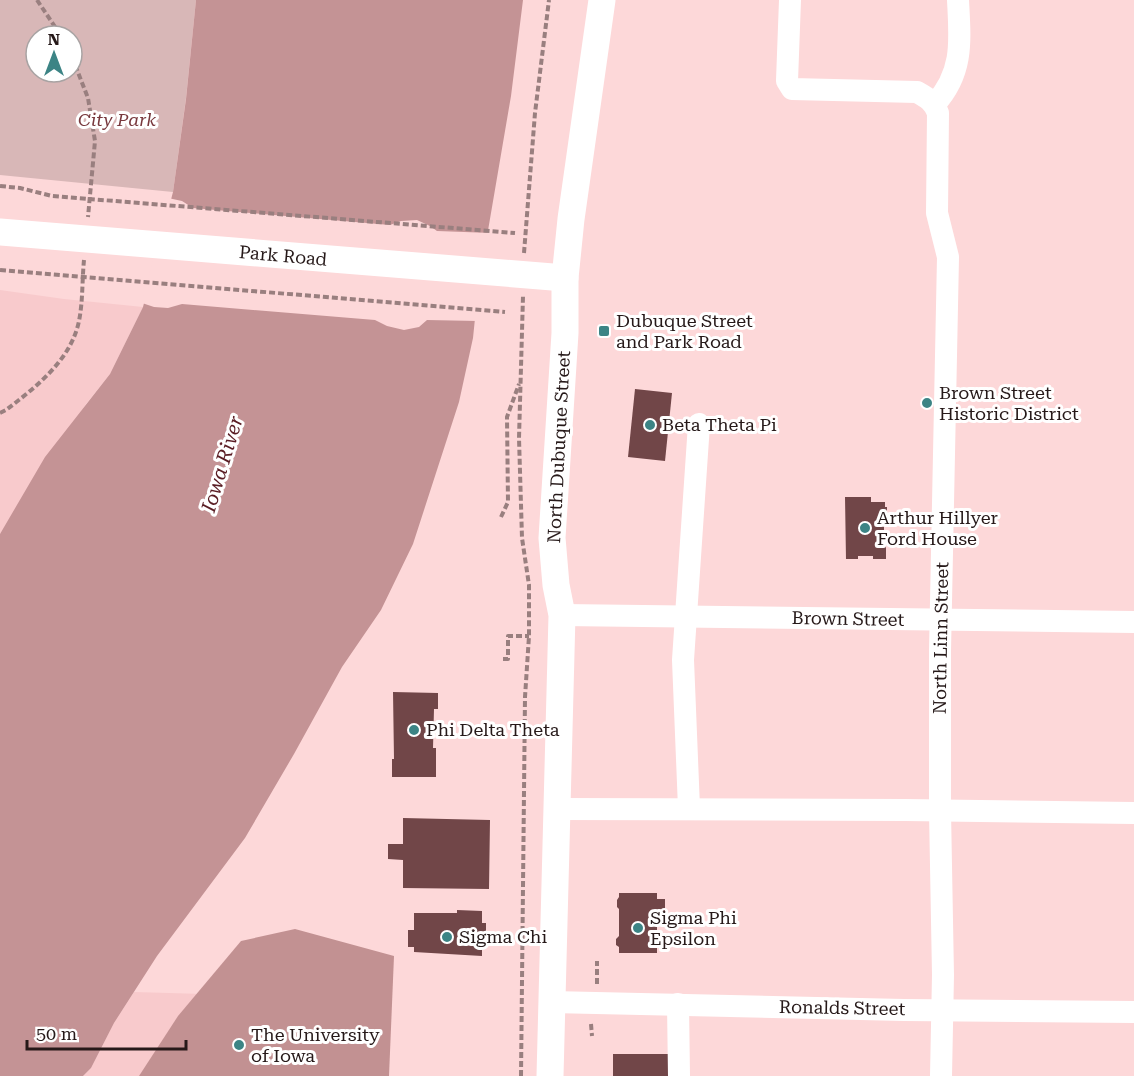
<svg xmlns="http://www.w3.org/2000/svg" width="1134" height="1076" font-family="'Roboto Serif',serif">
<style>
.built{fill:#f8cacc}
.green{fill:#d8b7b7;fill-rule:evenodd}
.forest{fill:#c29192}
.water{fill:#c49395}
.pier{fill:#fdd8d9}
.building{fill:#714648}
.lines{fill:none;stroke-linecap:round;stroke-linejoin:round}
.path{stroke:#997f7f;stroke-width:4;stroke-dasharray:6 3;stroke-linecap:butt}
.minor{stroke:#fff;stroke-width:22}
.major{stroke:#fff;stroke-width:27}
.poi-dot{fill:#3c8485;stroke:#fff;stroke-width:2}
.labels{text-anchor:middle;stroke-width:6;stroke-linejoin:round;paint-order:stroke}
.park-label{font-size:18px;font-style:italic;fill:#78383d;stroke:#fff}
.street-label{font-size:18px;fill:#261919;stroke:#fff}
.poi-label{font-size:18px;fill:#261919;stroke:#fff;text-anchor:start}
.water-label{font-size:20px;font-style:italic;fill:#5a1d24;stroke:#fff}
</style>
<rect width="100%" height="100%" fill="#fdd8d9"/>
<!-- built -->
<g class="built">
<path d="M0,290L64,299L143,307L110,374L86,404L0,534Z"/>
<path d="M134,992L377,999L375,1076H83L91,1068L114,1023Z"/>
</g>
<!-- green -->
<path class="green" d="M0,0H196L186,98L173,192L0,175ZM36,36H72V72H36Z"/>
<!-- forest -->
<path class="forest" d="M295,929L394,956L389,1076H139L178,1016L241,941Z"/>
<!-- water -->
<path class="water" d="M196,0H523L511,96L478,289L473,338L459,402L413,544L381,610L342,667L294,754L245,838L157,956L114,1023L91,1068L83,1076H0V534L45,457L110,374L143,307L173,192L186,99Z"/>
<!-- pier -->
<path class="pier" d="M168,198L182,201L193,208L390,225L401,221L417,220L430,226L437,231L491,233L478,321L427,320L419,327L404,330L387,326L375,320L182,304L168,308L154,307L142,303Z"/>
<!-- building -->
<g class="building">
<path d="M635,389L672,393L665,461L628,457Z"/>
<path d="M845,497H871V502H885V507H887V527H884V530H886V540H884V545H886V559H873V556H858V559H846Z"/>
<path d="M393,692L438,693V709H434L433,748H436V777H392V759H394Z"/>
<path d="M403,818L490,820L489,889L403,888V860L388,859V844H403Z"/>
<path d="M619,893H657V899H665V921H657V953H619V947L616,945V939L619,936V909L617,907V900L619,897Z"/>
<path d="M457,910L482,911V923H486V944H482V956L414,952V947H408V930H414V913H457Z"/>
<rect x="613" y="1054" width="62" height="22"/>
</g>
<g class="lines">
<!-- path -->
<g class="path">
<path d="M37,0L61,36"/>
<path d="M72,57L88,98L95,141L88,217"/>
<path d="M0,186L20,188L52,196L515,233"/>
<path d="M524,253L535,113L549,0"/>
<path d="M0,270L505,312"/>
<path d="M0,413L6,410C36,387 71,360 79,321C83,301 82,280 84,260"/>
<path d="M501,517L508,502L507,417L519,384"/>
<path d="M503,659H508V636H529"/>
<path d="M597,984V961"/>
<path d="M591,1024L592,1036"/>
<path d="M521,1076L525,697L529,636V585L522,538L519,438L523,296"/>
</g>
<!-- minor -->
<g class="minor">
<path d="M790,0L787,81L792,89L917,92C928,98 934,102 938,113L937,213L948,257L940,651V811L943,975L941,1076"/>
<path d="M935,104C964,72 960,40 958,0"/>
<path d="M562,615L1134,622"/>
<path d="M689,808L683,660L699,424"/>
<path d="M557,809L905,810L1134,813"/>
<path d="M551,1002L904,1010L1134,1012"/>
<path d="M678,1004L679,1076"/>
</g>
<!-- major -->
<g class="major">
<path d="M0,232L565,278"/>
<path d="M550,1076L562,615L556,585L552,538L565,333V278L571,219L602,0"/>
</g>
</g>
<!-- markers -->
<g class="poi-dot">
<rect x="598" y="325" width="12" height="12" rx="3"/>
<circle cx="927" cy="403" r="6"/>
<circle cx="650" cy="425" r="6"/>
<circle cx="865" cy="528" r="6"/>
<circle cx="414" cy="730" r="6"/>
<circle cx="638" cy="928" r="6"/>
<circle cx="447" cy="937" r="6"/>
<circle cx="239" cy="1045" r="6"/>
</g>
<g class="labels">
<!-- park labels -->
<g class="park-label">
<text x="117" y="126">City Park</text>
</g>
<!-- street labels -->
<g class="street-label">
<text transform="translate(283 256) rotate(5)" y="6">Park Road</text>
<text transform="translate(559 447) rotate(-87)" y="6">North Dubuque Street</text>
<text transform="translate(848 619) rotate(1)" y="6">Brown Street</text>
<text transform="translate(941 638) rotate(-89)" y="6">North Linn Street</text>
<text transform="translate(842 1008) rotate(1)" y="6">Ronalds Street</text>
</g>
<!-- poi labels -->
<g class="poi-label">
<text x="616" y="327">Dubuque Street<tspan x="616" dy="21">and Park Road</tspan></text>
<text x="939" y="399">Brown Street<tspan x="939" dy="21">Historic District</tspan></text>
<text x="662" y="431">Beta Theta Pi</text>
<text x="877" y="524">Arthur Hillyer<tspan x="877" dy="21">Ford House</tspan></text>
<text x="426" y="736">Phi Delta Theta</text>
<text x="650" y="924">Sigma Phi<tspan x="650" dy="21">Epsilon</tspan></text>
<text x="459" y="943">Sigma Chi</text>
<text x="251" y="1041">The University<tspan x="251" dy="21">of Iowa</tspan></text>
</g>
<!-- water labels -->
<g class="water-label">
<text transform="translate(222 464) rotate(-73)" y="7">Iowa River</text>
</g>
</g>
<!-- north arrow -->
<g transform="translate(54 54)"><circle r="28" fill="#ffffff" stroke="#a8a3a3" stroke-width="1.5"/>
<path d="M0-4.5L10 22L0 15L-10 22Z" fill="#3c8485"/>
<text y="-9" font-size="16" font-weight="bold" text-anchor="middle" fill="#261919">N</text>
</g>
<!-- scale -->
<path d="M27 1040v9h159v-9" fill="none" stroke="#261919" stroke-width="3"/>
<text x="36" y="1040" font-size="18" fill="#261919" stroke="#ffffff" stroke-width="4.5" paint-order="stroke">50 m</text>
</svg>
